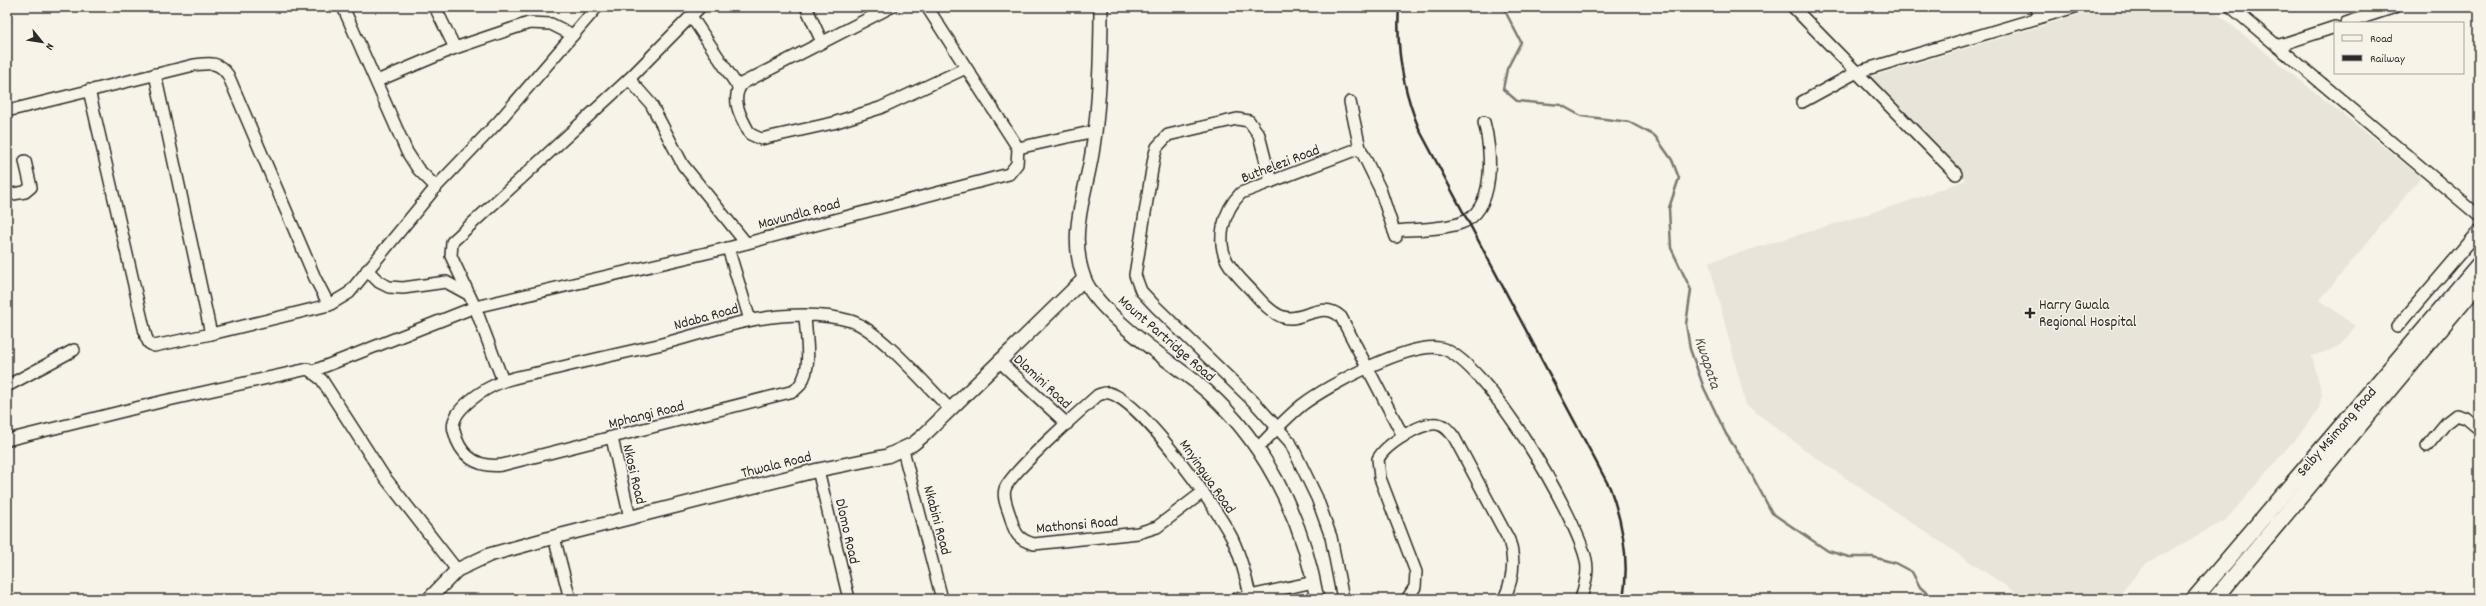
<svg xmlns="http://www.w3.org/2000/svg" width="2486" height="606" font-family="Dekko,sans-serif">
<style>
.built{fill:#e8e4da}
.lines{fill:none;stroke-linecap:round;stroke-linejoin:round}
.stream{stroke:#7a7874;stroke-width:2.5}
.minor-casing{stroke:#2b2b2b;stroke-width:14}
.tertiary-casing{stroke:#2b2b2b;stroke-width:16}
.secondary-casing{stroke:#2b2b2b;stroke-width:18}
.minor{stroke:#f7f3e8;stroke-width:11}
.tertiary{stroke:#f7f3e8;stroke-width:13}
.secondary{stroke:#f7f3e8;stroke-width:15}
.rail{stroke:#2b2b2b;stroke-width:2.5}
.poi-dot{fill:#2b2b2b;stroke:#f7f3e8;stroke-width:1.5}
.labels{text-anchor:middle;stroke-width:3;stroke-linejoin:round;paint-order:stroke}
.street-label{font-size:15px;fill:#2b2b2b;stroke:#f7f3e8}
.poi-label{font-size:15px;fill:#2b2b2b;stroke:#f7f3e8;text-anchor:start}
.water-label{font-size:16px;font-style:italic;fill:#53524f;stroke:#f7f3e8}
</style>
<rect width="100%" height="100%" fill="#f7f3e8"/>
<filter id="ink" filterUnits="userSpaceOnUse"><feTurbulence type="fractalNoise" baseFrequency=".025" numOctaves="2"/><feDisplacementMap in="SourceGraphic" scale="8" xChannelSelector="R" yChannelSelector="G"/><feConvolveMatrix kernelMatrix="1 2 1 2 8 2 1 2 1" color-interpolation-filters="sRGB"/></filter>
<g filter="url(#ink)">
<!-- built -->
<path class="built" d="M2105,7H2209L2421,177L2320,300L2355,326L2340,347L2312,356L2322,394L2318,412L2226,520L2145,564L2116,599H2025L1816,458L1746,405L1709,262L1903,203L1966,180L1867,78Z"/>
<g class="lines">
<!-- stream -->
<path class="stream" d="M1503,7L1521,42L1507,69L1503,89L1517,101L1561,105L1581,116L1629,122L1655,136L1672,160L1679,178L1669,208L1671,248L1691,290L1686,324L1690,349L1704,388L1726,434L1747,466L1772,513L1828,551L1849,557H1873L1895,563L1912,572L1920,587L1933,599"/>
<!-- minor casing -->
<g class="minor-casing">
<g id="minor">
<path d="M343,7L407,152L418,169L436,187"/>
<path d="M435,7L455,48"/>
<path d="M806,7L822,42"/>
<path d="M891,7L743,83C729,97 741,118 750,134L761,139L833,123L880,108L966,68"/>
<path d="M1793,7L1956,174"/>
<path d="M2035,7L2044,16"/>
<path d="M2231,7L2479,216"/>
<path d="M691,16L738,87"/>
<path d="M2346,23L2395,7"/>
<path d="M2277,46L2335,27"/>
<path d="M155,74L211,334L329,305L349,293L436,187L499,121L597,7"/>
<path d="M629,79L651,104L683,165L746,243"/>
<path d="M377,81L455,48L529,23L551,24L573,35"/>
<path d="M89,90L146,337L149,343L154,346L211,334"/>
<path d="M1350,102L1360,148L1380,189L1396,237"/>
<path d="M1802,102L1857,72L2075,7"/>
<path d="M7,111L194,65C210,63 218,61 228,75L315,278L329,305"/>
<path d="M1018,148L1095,131"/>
<path d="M1360,148L1241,193C1231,203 1226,213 1223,227C1217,258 1233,271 1253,292C1261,301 1271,313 1283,317C1302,323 1322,299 1341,317L1403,436"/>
<path d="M1271,182L1259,135L1249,121L1237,119L1168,135L1157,147L1154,157L1135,275L1141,291L1156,307L1256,404L1290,442L1317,498L1331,537L1343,599"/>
<path d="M7,195L25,192L31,187L25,161"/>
<path d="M1394,231C1416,229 1440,230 1461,223C1496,211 1492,150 1484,122"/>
<path d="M728,248L750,320"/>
<path d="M367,270L379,282L389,287L403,288L446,282L468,294"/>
<path d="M805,316C806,341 815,374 794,391L502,465C477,468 460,456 454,431C448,410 487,387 504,381C518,376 535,374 550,370C586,361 622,353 658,345C699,335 739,319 781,316C803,314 830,315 851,321C878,329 928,387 950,409"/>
<path d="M2397,327L2479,231"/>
<path d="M999,361L1067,424"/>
<path d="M313,371L475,307L728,248L1009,174L1017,164L1018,148L927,7"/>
<path d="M503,381L475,307L451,256L452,242L629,79L700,7"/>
<path d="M7,386L74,350"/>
<path d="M612,438L630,518"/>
<path d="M7,440L164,401L308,369L322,380L383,475L457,570"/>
<path d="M2427,446L2447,422L2456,415L2466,418L2479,429"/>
<path d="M1257,449C1271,434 1286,418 1302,405C1328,385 1409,342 1440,348C1485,357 1576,516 1586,560C1589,573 1584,587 1581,599"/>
<path d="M903,450L942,599"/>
<path d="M818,470L849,599"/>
<path d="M1203,492L1157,527L1138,533L1034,544C1019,540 1015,534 1011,519C1009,511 1002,498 1005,489C1009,474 1082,409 1098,395C1102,394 1106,392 1109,393C1142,401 1216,507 1232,538C1241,557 1246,578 1251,599"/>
<path d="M554,537L570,599"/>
<path d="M1236,599L1314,582"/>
<path d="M1407,599L1415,587L1416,572L1380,478L1378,459C1385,445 1421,422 1437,424C1445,425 1449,431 1454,437L1509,540C1516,561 1513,580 1504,599"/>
</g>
</g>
<!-- tertiary casing -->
<g class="tertiary-casing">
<g id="tertiary">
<path d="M1101,7C1101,54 1100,101 1093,147C1087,192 1067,232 1084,278C1096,311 1167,360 1196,382C1263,436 1302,516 1317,599"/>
<path d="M429,599L457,570L489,555L554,537L818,470L887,456L913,444L924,435L1084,279"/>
</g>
</g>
<!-- secondary casing -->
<g class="secondary-casing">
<g id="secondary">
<path d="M2194,599L2479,264"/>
<path d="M2215,599L2479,282"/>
</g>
</g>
<!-- minor -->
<use href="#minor" class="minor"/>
<!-- tertiary -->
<use href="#tertiary" class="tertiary"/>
<!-- secondary -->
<use href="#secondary" class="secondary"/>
<!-- rail -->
<path class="rail" d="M1399,7C1396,50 1403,91 1420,131L1610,488C1623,524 1630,561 1623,599"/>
</g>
</g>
<!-- markers -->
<path class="poi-dot" d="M2028 307h4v4h4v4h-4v4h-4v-4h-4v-4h4z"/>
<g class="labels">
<!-- street labels -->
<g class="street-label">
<text transform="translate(1280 163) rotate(-21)" y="5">Buthelezi Road</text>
<text transform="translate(799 213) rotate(-15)" y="5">Mavundla Road</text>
<text transform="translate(706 316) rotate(-15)" y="5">Ndaba Road</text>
<text transform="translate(1167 338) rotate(41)" y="5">Mount Partridge Road</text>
<text transform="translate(1043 381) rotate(43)" y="5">Dlamini Road</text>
<text transform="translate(646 414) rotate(-14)" y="5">Mphangi Road</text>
<text transform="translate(2336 431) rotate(-49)" y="5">Selby Msimang Road</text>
<text transform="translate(776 464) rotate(-14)" y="5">Thwala Road</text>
<text transform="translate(635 474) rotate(77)" y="5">Nkosi Road</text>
<text transform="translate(1208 476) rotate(55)" y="5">Mnyingwa Road</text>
<text transform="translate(938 520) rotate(75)" y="5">Nkabini Road</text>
<text transform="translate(1077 524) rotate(-5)" y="5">Mathonsi Road</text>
<text transform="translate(848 531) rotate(77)" y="5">Dlomo Road</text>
</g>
<!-- poi labels -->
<g class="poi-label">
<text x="2039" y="309">Harry Gwala<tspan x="2039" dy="17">Regional Hospital</tspan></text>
</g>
<!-- water labels -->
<g class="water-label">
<text transform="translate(1709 362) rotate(72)" y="6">Kwapata</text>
</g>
</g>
<!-- margin -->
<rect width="2486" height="606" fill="none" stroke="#f7f3e8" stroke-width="24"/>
<rect x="12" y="12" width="2462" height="582" fill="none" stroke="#2b2b2b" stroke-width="1.5" filter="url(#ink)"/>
<!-- legend -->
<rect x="2334" y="22" width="130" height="52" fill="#f7f3e8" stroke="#a5a39c"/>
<rect x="2342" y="35" width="20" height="6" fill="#f7f3e8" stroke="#a5a39c"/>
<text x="2370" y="42" font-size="12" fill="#2b2b2b">Road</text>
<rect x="2342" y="55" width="20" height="6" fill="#2b2b2b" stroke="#a5a39c"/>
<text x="2370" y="62" font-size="12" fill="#2b2b2b">Railway</text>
<!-- north arrow -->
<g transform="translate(42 42) rotate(120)" stroke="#f7f3e8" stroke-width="3" paint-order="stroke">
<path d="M0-3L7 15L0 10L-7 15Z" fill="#2b2b2b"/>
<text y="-6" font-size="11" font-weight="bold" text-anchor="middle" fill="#2b2b2b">N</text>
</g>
</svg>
